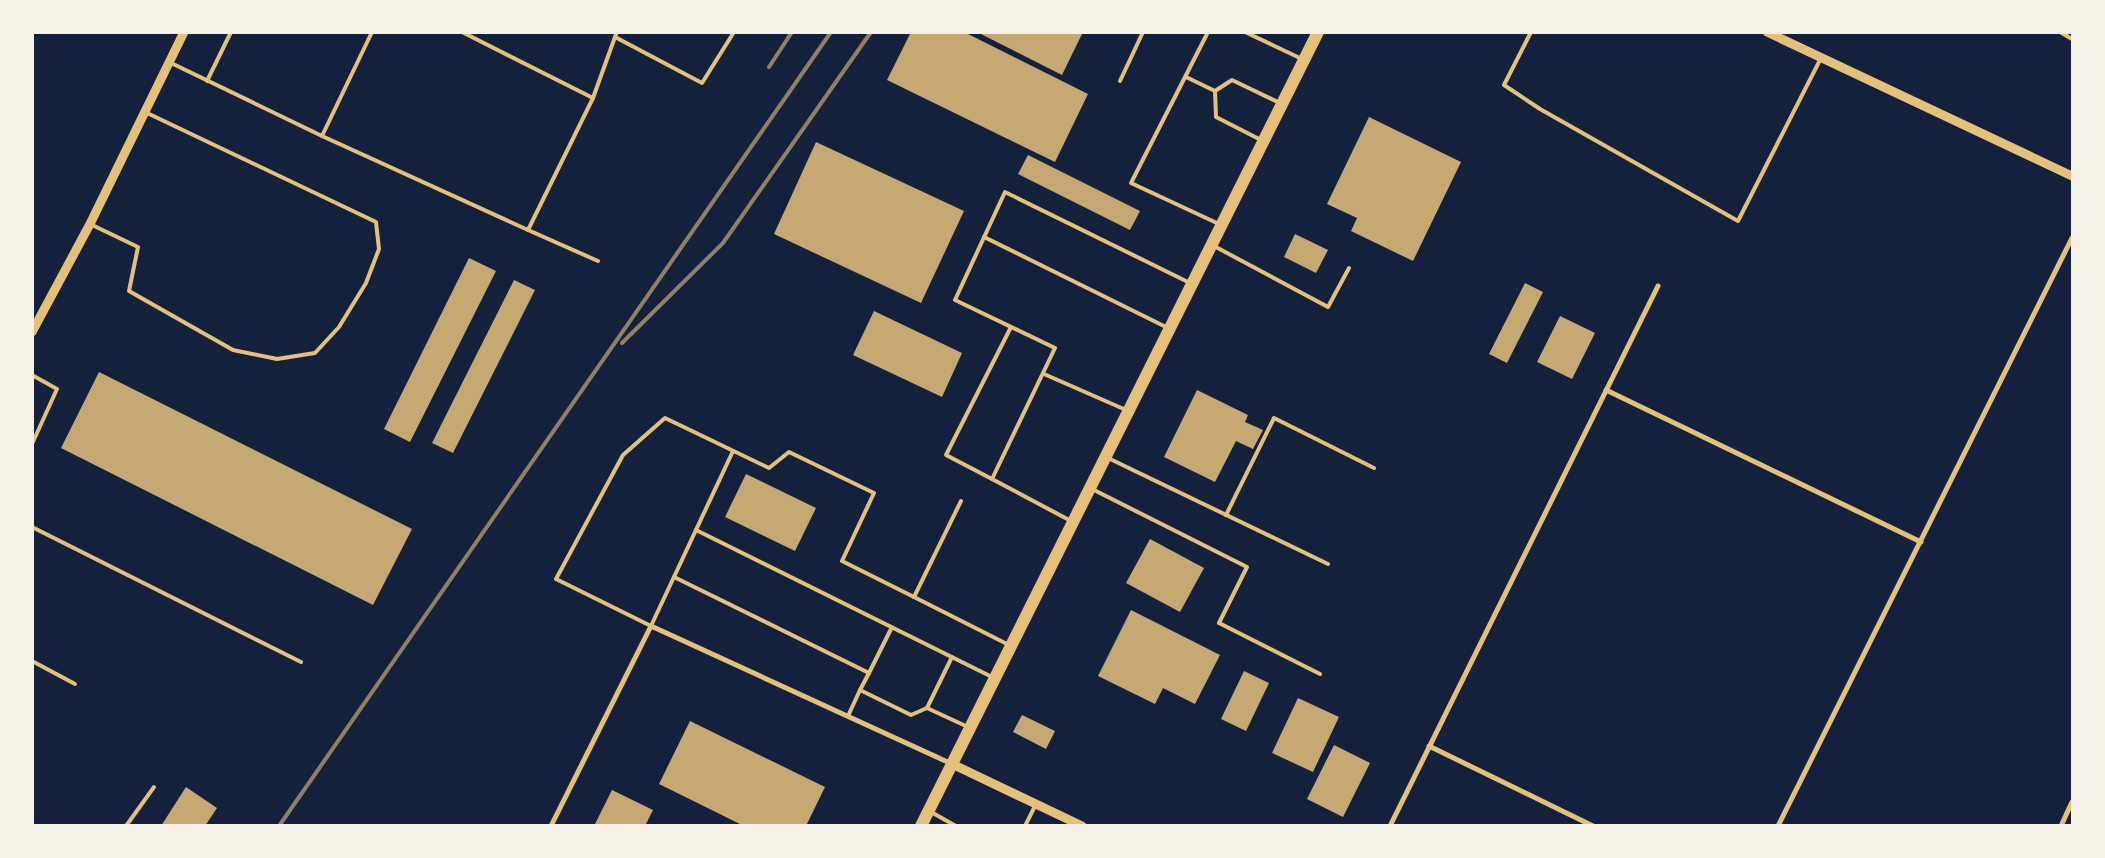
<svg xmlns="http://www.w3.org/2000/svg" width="2105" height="858" font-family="Cabin,sans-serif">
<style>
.building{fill:#c6a872}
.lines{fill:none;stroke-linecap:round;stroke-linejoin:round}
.service{stroke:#e5c07b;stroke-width:4}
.minor{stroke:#e5c07b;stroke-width:5}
.tertiary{stroke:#e5c07b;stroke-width:9}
.primary{stroke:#e5c07b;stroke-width:12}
.rail{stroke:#918062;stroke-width:4}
</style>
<rect width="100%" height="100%" fill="#14213d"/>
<!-- building -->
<g class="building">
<path d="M911,32H964L1088,94L1055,162L887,80Z"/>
<path d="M977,32H1083L1062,75Z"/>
<path d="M1369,117L1461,162L1413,261L1351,231L1357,218L1327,204Z"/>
<path d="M816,142L964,211L921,303L774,234Z"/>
<path d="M1028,155L1140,211L1130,230L1018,174Z"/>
<path d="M1295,234L1328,250L1316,273L1284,257Z"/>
<path d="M469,258L496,271L410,442L384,429Z"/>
<path d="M514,280L535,290L453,453L432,443Z"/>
<path d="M1525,283L1543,292L1507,363L1489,354Z"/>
<path d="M874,311L962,353L942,397L853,355Z"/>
<path d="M1560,316L1595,333L1572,379L1537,362Z"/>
<path d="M99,372L412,529L373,605L61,448Z"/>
<path d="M1197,390L1248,415L1245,422L1263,430L1253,449L1236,441L1215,482L1164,457Z"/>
<path d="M746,474L816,508L795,551L725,517Z"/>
<path d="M1150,539L1204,568L1180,612L1126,583Z"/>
<path d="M1131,610L1220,655L1195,704L1163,688L1155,704L1098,676Z"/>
<path d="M1244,671L1269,683L1246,731L1221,719Z"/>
<path d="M1298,698L1339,717L1313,772L1272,753Z"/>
<path d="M1022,715L1055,731L1046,749L1013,732Z"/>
<path d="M690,721L825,787L806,826H744L659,784Z"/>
<path d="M1334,745L1370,763L1343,817L1307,799Z"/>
<path d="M186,787L217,808L205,826H161Z"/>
<path d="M612,790L653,810L645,826H594Z"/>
</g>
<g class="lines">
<!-- service -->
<g class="service">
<path d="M462,32L593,98"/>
<path d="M617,32L615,37L702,83L734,32"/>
<path d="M1208,32L1131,183L1219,224"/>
<path d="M1245,32L1302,59"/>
<path d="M1531,32L1504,85L1540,109L1738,221L1821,58"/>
<path d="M2060,32L2072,39"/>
<path d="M169,62L322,136L372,32"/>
<path d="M1186,77L1215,91"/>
<path d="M207,81L231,32"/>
<path d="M1120,81L1143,32"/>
<path d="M322,136L528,230"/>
<path d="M1261,140L1216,117L1215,91L1232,80L1280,103"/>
<path d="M90,224L138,247L129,291L233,350L277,359L315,353L339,327L366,283L379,249L376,222L145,112"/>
<path d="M984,237L1168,328"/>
<path d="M1214,246L1328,307L1349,268"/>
<path d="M598,261L528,230L593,98L615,37"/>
<path d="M1044,374L1126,410"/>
<path d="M32,375L57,389L32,444"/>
<path d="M733,451L651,626L556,579L623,455L665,418L769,468L789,452L874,493L842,561L914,597"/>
<path d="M1108,458L1328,564"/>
<path d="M992,479L946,455L1011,327"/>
<path d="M1092,489L1247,567L1219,623L1320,674"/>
<path d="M961,501L914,597L1009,645"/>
<path d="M1226,515L1274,418L1374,468"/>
<path d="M1071,521L992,479L1055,348L955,300L1005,192L1190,283"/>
<path d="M32,527L301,662"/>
<path d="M696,530L992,677"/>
<path d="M674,577L869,673L892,627"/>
<path d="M32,661L75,684"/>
<path d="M869,673L860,690L911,715L927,708L952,657"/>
<path d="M927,708L968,727"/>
<path d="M848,716L860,690"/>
<path d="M931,812L956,826"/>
<path d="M126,826L154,787"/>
<path d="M1025,826L1036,804"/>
</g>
<!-- minor -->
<g class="minor">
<path d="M1606,390L1921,542"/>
<path d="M1429,746L1593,826"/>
<path d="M551,826L651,626L952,764"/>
<path d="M1390,826L1658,286"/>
<path d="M1778,826L2072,238"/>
<path d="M2061,826L2072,802"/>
</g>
<!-- tertiary -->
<g class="tertiary">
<path d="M1767,32L2072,176"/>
<path d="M32,332L90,224L184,32"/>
<path d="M952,764L1082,826"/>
</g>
<!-- primary -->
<path class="primary" d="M921,826L1318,32"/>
<!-- rail -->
<g class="rail">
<path d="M769,67L792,32"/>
<path d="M622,343L723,243L871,32"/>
<path d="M279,826L831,32"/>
</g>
</g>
<!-- border -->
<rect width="2105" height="858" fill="none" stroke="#f6f1e7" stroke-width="68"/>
</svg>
